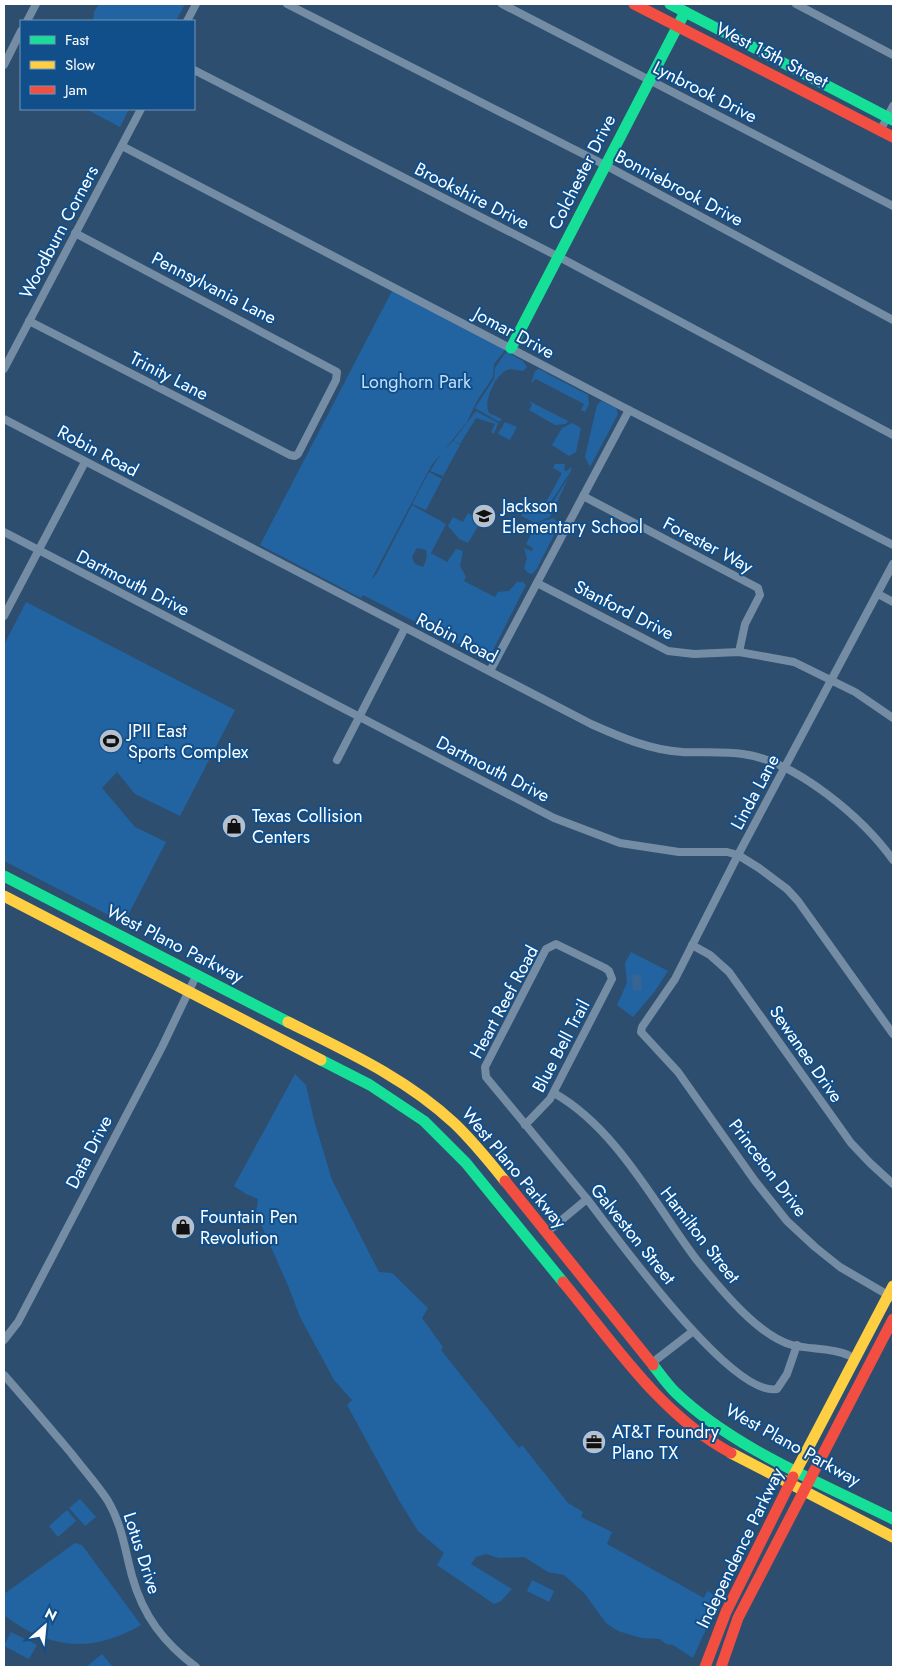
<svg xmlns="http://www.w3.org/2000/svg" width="897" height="1671" font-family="Jost,sans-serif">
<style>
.green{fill:#2264a1;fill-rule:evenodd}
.water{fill:#376490}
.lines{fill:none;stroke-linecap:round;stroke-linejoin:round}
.street{stroke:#748da5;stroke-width:8}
.fast{stroke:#16e098;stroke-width:11}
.slow{stroke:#ffcf43;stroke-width:11}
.jam{stroke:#f24e42;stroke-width:11}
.labels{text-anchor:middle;stroke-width:4;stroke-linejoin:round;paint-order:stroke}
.street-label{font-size:18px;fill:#fff;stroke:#114f8b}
.park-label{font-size:18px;fill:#bfdffd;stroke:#114f8b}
.poi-label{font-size:18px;fill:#fff;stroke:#114f8b;text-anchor:start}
</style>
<rect width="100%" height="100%" fill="#2d4e6f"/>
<!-- green -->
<g class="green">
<path d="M99,4H185L176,21H93L94,12Z"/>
<path d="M86,109H129L120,127Z"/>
<path d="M392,291L505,350L494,364L493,377L477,401L467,422L431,466L371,580L377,573L412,505L446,524L431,553L447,562L456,549L463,551L460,566L466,577L464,581L495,597L498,592L509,591L517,582H523L526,585L490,656L486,658L363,595L361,598L260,545ZM417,548L426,550C427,557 427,559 423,567L415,564L412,557Z"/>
<path d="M506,352L523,361L527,367L523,371C517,370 512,368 507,370C495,375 483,402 489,413L502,419L499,422L475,408L494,379L495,368Z"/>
<path d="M539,369L547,373V376L548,374L588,395L589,404L585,412L581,410L584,404L536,379L531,383L535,371Z"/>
<path d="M529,401L568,421L566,424L555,425L529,410L532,405Z"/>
<path d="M601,401L616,408L618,414L590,467L585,457L597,405Z"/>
<path d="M476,411L498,423L494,434L491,432L495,424L476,418L460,444L453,441Z"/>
<path d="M505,422L517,427L510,440L498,434Z"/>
<path d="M572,423L581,428L576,452L569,456L552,445L562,428Z"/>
<path d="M453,441L460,445L443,476L430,471L442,452Z"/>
<path d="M555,464H565L564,470L567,471L571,467V471L544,512L540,513L562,473L553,468Z"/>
<path d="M429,472L442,479L426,510L412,504Z"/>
<path d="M569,477L550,517L535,523L521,516L528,503L539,508L537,513L545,514Z"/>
<path d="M468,513L473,516L472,519L480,523L468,543L459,539L448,526L453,517L463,522Z"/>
<path d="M554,518L559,525L536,570L532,574L528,573L524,568L527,558L524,548L532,551L533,548L526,544L537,523Z"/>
<path d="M26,602L235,710L180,816L135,794L117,772L102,788L135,827L166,842L124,923L4,861V645Z"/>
<path d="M631,952L668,971L655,991L633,1017L617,1005L627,983L625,963Z"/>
<path d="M295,1074L306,1085L314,1120L332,1180L379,1272L392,1273L428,1308L422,1318L443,1347L441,1350L519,1448L522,1445L568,1503L583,1512L581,1517L612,1532L607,1544L704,1598L707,1591L720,1598L693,1658L673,1645L666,1644L660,1639L641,1638L618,1631L606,1623L585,1594L564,1575L548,1572L524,1557L499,1558L486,1554L476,1557L471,1564L512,1589L501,1601L494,1604L437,1565L444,1553L418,1531L400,1502L347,1405L352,1400L334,1380L300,1317L289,1288L256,1213L258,1199L246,1194L234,1186Z"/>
<path d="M80,1499L96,1517L85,1526L69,1508Z"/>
<path d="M67,1510L76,1521L58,1537L49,1526Z"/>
<path d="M75,1543L82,1545L141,1625C92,1654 47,1649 4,1615V1594Z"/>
<path d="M532,1580L554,1591L549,1602L527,1591Z"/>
<path d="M11,1632L37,1645L29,1659L4,1646Z"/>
<path d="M102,1654L113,1667H86Z"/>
</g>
<!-- water -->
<path class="water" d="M641,974L642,990H633L632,975Z"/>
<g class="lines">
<!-- street -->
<g class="street">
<path d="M287,4L605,165L893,320"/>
<path d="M502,4L893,206"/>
<path d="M796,4L893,55"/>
<path d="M27,21L36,4"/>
<path d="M187,21L196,4"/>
<path d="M4,65L21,31"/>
<path d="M194,70L559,257L893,435"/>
<path d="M880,131L893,106"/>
<path d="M122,146L623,407L893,545"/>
<path d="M29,321L290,455L295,456L298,454L336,380L337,372L75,233"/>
<path d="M4,369L141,109"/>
<path d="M4,419L591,724C620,737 650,750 682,752C702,753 723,751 743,754C796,761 863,818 893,860"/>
<path d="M583,496L758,588L760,595L745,624L739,652"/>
<path d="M4,532L554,818L620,843L679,852H727L738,855L759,868L787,889L798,901L893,1034"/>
<path d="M893,564L738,855L675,979L642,1027L641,1032L678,1072L755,1181L787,1221L815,1247L840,1267L893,1298"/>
<path d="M537,583L668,651L694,654L739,652L794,662L855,692L893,718"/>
<path d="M878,594L893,602"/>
<path d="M4,616L85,462"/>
<path d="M490,671L629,410"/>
<path d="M337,760L405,628"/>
<path d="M692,945L710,955L729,972L851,1143L870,1163L893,1184"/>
<path d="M554,1093C616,1128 654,1203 696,1259C718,1286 758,1336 792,1345C811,1350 830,1347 848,1355"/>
<path d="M525,1125L550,1099L612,979L609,971L605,968L556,944L546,949L485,1067L486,1077L587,1199C616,1236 731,1398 777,1389L787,1374L797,1345"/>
<path d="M552,1228L587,1199"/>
<path d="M4,1340L18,1322L162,1047L197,974"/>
<path d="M657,1359L692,1332"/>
<path d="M4,1375C27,1401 49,1427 71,1453C83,1469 97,1484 108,1501C122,1525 125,1550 132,1576C143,1616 164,1643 196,1667"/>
</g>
<!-- fast -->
<g class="fast">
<path d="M670,4L893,120"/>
<path d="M511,348L685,12"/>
<path d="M4,876L288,1022"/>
<path d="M321,1060L370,1085L424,1121L466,1163L563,1282"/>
<path d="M653,1365C660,1374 667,1384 675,1392C733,1448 821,1483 893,1519"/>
</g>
<!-- slow -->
<g class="slow">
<path d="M4,896L321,1060"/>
<path d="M288,1022C346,1051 406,1078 454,1123C473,1141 489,1161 505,1181"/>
<path d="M731,1453L893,1537"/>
<path d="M793,1477L893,1286"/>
</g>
<!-- jam -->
<g class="jam">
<path d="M634,4L893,137"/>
<path d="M505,1181L653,1365"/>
<path d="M563,1282C613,1342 660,1415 731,1453"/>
<path d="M705,1667L726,1612L793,1477"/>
<path d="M721,1667L738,1618L893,1319"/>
</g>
</g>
<!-- icons -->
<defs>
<g id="school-disc" transform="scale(1.25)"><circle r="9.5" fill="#b6c1cd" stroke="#114f8b"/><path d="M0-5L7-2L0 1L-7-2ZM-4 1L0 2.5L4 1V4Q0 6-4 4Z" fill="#111"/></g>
<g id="stadium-disc" transform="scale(1.25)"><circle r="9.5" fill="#b6c1cd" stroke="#114f8b"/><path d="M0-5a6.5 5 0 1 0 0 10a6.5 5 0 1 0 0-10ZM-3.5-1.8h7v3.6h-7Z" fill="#111"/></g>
<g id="shop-disc" transform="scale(1.25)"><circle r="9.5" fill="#b6c1cd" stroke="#114f8b"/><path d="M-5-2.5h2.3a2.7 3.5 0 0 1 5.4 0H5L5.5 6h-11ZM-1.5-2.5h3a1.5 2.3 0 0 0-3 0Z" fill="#111"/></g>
<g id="office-disc" transform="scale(1.25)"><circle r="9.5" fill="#b6c1cd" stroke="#114f8b"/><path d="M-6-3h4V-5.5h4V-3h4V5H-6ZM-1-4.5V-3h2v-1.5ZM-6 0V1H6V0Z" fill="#111"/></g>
</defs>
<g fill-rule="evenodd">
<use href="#school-disc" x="484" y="516"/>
<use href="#stadium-disc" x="111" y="741"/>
<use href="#shop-disc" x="234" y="826"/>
<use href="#shop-disc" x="183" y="1227"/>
<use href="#office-disc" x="594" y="1442"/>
</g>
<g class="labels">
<!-- street labels -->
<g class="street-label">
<text transform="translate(772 55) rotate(27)" y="6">West 15th Street</text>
<text transform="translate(705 92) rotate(27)" y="6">Lynbrook Drive</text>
<text transform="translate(582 172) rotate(-63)" y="6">Colchester Drive</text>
<text transform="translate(679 188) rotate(28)" y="6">Bonniebrook Drive</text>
<text transform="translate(472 196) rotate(27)" y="6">Brookshire Drive</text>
<text transform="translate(59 232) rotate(-62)" y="6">Woodburn Corners</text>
<text transform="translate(214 288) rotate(27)" y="6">Pennsylvania Lane</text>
<text transform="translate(514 333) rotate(28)" y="6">Jomar Drive</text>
<text transform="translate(169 376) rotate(27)" y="6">Trinity Lane</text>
<text transform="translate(98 451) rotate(28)" y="6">Robin Road</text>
<text transform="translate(708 545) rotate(28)" y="6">Forester Way</text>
<text transform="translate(133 583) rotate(27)" y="6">Dartmouth Drive</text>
<text transform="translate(624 610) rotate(27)" y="6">Stanford Drive</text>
<text transform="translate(457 638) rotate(27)" y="6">Robin Road</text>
<text transform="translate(493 769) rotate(27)" y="6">Dartmouth Drive</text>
<text transform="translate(755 792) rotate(-62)" y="6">Linda Lane</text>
<text transform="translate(175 944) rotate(27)" y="6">West Plano Parkway</text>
<text transform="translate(504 1002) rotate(-62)" y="6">Heart Reef Road</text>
<text transform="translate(561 1046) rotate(-62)" y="6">Blue Bell Trail</text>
<text transform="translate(806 1054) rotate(55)" y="6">Sewanee Drive</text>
<text transform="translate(89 1152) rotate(-63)" y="6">Data Drive</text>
<text transform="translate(514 1168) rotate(50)" y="6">West Plano Parkway</text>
<text transform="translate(768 1168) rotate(53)" y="6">Princeton Drive</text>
<text transform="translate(633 1234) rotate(51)" y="6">Galveston Street</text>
<text transform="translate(700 1235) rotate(52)" y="6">Hamilton Street</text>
<text transform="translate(793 1445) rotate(29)" y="6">West Plano Parkway</text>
<text transform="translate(740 1548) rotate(-64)" y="6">Independence Parkway</text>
<text transform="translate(142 1553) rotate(72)" y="6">Lotus Drive</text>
</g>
<!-- park labels -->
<g class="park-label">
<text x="416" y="388">Longhorn Park</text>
</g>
<!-- poi labels -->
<g class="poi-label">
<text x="502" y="512">Jackson<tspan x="502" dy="21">Elementary School</tspan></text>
<text x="128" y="737">JPII East<tspan x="128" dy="21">Sports Complex</tspan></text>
<text x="252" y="822">Texas Collision<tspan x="252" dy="21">Centers</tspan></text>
<text x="200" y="1223">Fountain Pen<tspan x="200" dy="21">Revolution</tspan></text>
<text x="612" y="1438">AT&amp;T Foundry<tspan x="612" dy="21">Plano TX</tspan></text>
</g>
</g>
<!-- border -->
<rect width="897" height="1671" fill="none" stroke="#ffffff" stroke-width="10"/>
<!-- legend -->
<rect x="20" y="20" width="175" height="90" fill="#114f8b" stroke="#7095b9"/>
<rect x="30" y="36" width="25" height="8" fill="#16e098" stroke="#7095b9"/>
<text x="65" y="45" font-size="15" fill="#ffffff">Fast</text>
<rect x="30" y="61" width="25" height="8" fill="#ffcf43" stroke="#7095b9"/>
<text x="65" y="70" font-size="15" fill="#ffffff">Slow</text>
<rect x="30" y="86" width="25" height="8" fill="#f24e42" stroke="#7095b9"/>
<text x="65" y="95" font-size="15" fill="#ffffff">Jam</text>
<!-- north arrow -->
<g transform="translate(45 1626) rotate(27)" stroke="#114f8b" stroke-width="4" paint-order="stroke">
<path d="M0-4L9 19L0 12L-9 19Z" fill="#ffffff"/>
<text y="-8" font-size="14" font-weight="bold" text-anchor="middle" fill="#ffffff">N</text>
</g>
</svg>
